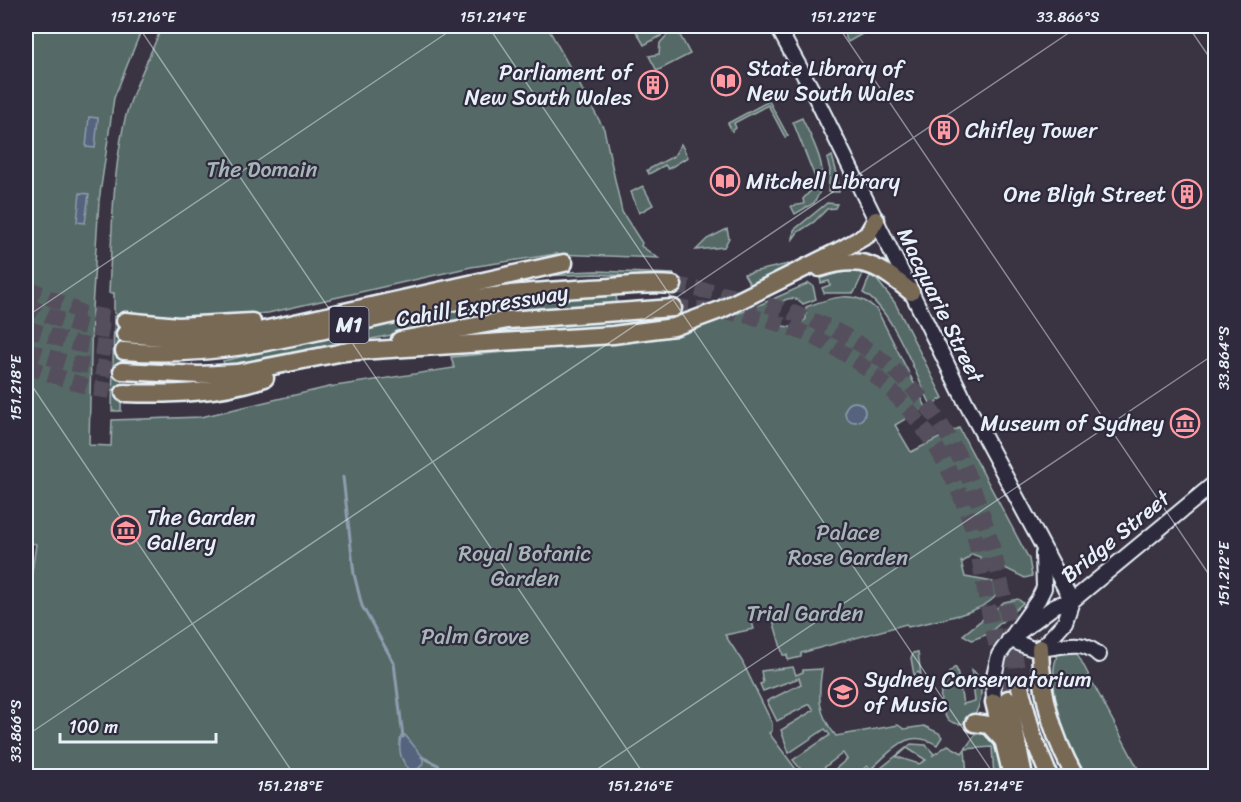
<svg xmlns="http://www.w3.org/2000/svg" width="1241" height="802" font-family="Sriracha,sans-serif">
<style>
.green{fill:#556b66;stroke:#9eaeaf;stroke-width:1.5;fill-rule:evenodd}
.water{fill:#54637e;stroke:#8f9caf;stroke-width:1.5}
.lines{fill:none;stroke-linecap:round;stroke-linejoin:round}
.stream{stroke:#8f9caf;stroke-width:3}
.highway-tunnel{stroke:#54505d;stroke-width:16;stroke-dasharray:16 8;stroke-linecap:butt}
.secondary-casing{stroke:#e8f1f8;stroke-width:18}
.highway-casing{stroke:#e8f1f8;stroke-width:21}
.secondary{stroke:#2f2a3d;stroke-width:14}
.highway{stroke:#786954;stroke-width:16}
.ticks{fill:none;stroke:#e8f1f8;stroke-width:1.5;stroke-opacity:0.45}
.labels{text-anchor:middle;stroke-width:4.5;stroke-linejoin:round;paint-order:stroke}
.shield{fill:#2f2a3d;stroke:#b0b5c0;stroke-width:1.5}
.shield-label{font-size:21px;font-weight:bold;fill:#e8f1f8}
.poi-label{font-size:22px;fill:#e8f1f8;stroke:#2f2a3d;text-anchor:start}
.park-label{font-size:22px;fill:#a6b5b6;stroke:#2f2a3d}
.street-label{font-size:22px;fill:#e8f1f8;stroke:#2f2a3d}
.neatline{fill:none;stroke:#e8f1f8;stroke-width:2}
.ticks-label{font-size:15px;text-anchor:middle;fill:#e8f1f8}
</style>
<rect width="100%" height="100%" fill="#3a3342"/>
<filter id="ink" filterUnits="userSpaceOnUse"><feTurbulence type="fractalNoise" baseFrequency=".0167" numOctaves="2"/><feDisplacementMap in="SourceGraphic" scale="12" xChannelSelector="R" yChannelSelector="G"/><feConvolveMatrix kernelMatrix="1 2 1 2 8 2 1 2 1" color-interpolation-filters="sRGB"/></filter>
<g filter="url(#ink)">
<!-- green -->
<g class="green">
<path d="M26,26H143L114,98L99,201L92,309L89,445L111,446L112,420L201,417L329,387L454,368L451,357L657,338L748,310L809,283L813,286L816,299L803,304C796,296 785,297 779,305L778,319L783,326L796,328L806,319V307C831,297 856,289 877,310L926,407L895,425L911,452L959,428L1029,559L1032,576L1025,578L1001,566L997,569L981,564L980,557L972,554L962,563L961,561L965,577L993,582L999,588C997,612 928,622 908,627L906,624L801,653V657L788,660L787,655H783L771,613L751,618L754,629L725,635L742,661L772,723V731L769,733L801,776H26V612L36,544L26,542Z"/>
<path d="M162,26H547L604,129L622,212L642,243L641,246L658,258L556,254L471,267L268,313L193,319L123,317L121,411H112L114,316H121L114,313V293H109C112,238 112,182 123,128C130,93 149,59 162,26Z"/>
<path d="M633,26H665L661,36L644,45Z"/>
<path d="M675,26L690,54L657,71L649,56L659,54L660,43Z"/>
<path d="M840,26H860L864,33L848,42Z"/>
<path d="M769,101L788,136L785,137L768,105L734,123L736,128L732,131L728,123Z"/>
<path d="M802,118C815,146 833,173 814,203L795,214L791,206L804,204L803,199L813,188L816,180L793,122Z"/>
<path d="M681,144L688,157L668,169L665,165L649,174L647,170L674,156Z"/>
<path d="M832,156L838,177L839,192H828L830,170L827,159Z"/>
<path d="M643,186L653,205L639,213L631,192Z"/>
<path d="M827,203L837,204L835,208L827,209L814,222L798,232L793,239L794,230Z"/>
<path d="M727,229L729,238L724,247L696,250L707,239Z"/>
<path d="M788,264L790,267L751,286L744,274Z"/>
<path d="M844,269L861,272L862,276L854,293H824L822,288L830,285L829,281L821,283L820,278Z"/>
<path d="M596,271L674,274L673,279L596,274L541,276V273Z"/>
<path d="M870,276H874L895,303L943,398L931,405C915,374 892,308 863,293Z"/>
<path d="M616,293L617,305L537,309L482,317L266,360L224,364L223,361L475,304Z"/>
<path d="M673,319L642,326L490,333L601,321Z"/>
<path d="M1018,599L1023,603L988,634L972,640L963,635L1004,602Z"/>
<path d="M1069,650L1077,653L1142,776H1081C1069,747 1042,680 1059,652Z"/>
<path d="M918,652L921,675L918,672L914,675L911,658L913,653Z"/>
<path d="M793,667L796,675L803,672V670L822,669C818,695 817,713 836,736L898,725L904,729L924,726L939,733L942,737L937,745C907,727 893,750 871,769L867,766L855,776H827L847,759L843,753L813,776H806L793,760L830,735L825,729L789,753L781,730L814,710L810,704L777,721L767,701L801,684L799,678L763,691L760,684L763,683L761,671Z"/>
<path d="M955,667L957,670L963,704L975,701L971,669C993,683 976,741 947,719C936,701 939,680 955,667Z"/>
<path d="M980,732H987L994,738L1004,776H994L992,747L965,749L967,776H871L911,744L926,745L934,754L932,756L948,745L962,753L975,735ZM907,748L926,760L919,764L897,757Z"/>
</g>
<!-- water -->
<g class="water">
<path d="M89,117L98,118L95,148L86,147Z"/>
<path d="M80,193L89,194L85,223L77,222Z"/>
<circle cx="855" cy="412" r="10"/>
<path d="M405,735L423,757V764L418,769L410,770C400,760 398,750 401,736Z"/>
</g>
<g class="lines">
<!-- stream -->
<g class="stream">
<path d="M343,477L354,574L362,606L394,663L403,737"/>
<path d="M422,757L438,765L444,776"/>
</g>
<!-- highway-tunnel -->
<g class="highway-tunnel">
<path d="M673,285C722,293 773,303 819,323C971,387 996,543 1020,687"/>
<path d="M26,287L82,313L125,321"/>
<path d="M26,303C55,323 90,329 125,334"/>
<path d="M673,308C691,309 709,309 727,312C854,331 935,410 973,530C979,551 982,575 986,597C993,631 1001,665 1008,699"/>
<path d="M26,328L76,344L124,351"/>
<path d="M26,350L68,363L122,371"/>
<path d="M26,366L91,388L124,393"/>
</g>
<!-- secondary casing -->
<g class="secondary-casing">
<g id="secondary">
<path d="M777,26L811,88L965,401L1072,601"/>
<path d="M1009,640L1056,605L1072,601L1216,482"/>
<path d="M1009,640C1019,641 1027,649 1036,649C1061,649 1078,636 1099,655"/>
<path d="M1041,648L1065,622L1072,601"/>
<path d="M994,702L993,680L999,655L1038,600L1044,588L1043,554"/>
</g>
</g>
<!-- highway casing -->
<g class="highway-casing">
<g id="highway">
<path d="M820,268C862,254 879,266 911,292"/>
<path d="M125,321L178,326L252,322"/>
<path d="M125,334L186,339L250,333L564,263"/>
<path d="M400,340L508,320L673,308"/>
<path d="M124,351C236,361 338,323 447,303C494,294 543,291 592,288C619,287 646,282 673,285"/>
<path d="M343,352L613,335L674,327L720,310L839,251L867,235L876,220"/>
<path d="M122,371L199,375L237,373L354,350"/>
<path d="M124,393C173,395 219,393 265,378"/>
<path d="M1040,648C1041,694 1052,736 1075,776"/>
<path d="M1020,687L1033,737L1049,776"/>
<path d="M1008,699L1024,776"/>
<path d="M994,702L1012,776"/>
<path d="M974,723L989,725L1002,739"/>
</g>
</g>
<!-- secondary -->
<use href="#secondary" class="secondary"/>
<!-- highway -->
<use href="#highway" class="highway"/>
</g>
</g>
<!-- ticks -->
<path class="ticks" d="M138,26L645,776M488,26L995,776M838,26L1216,585M1188,26L1216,67M26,317L457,26M26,377L295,776M26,736L1079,26M587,776L1216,353M1209,776L1216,772"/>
<!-- icons -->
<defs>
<g id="library-ring" transform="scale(1.5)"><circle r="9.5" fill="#2f2a3d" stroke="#ff9aa2" stroke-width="1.5"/><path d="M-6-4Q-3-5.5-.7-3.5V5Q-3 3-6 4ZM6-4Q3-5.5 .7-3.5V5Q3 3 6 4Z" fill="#ff9aa2"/></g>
<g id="building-ring" transform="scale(1.5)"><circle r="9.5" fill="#2f2a3d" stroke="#ff9aa2" stroke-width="1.5"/><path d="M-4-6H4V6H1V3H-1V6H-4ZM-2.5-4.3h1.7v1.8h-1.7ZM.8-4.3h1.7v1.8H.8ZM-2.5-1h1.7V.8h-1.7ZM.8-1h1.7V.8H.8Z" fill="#ff9aa2"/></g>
<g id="museum-ring" transform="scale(1.5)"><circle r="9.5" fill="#2f2a3d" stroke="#ff9aa2" stroke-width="1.5"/><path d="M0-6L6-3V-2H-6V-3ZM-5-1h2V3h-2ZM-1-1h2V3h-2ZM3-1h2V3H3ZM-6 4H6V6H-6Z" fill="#ff9aa2"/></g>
<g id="university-ring" transform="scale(1.5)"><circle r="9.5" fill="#2f2a3d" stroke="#ff9aa2" stroke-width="1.5"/><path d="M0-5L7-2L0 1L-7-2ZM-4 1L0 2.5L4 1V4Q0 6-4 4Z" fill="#ff9aa2"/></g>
</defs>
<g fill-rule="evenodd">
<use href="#library-ring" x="726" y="81"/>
<use href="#building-ring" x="653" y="85"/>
<use href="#building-ring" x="944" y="130"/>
<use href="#library-ring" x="725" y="181"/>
<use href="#building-ring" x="1187" y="194"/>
<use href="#museum-ring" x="1185" y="423"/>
<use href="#museum-ring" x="126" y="530"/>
<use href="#university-ring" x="843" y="692"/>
</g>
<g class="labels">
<!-- shield labels -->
<rect class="shield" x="329.5" y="307" width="39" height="36" rx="4.5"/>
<g class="shield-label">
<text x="349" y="332">M1</text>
</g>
<!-- poi labels -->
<g class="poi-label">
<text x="747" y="76">State Library of<tspan x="747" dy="25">New South Wales</tspan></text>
<text x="632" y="80" text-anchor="end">Parliament of<tspan x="632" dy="25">New South Wales</tspan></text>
<text x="965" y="138">Chifley Tower</text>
<text x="746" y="189">Mitchell Library</text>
<text x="1166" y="202" text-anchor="end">One Bligh Street</text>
<text x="1164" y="431" text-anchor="end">Museum of Sydney</text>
<text x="147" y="525">The Garden<tspan x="147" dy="25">Gallery</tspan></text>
<text x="864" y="687">Sydney Conservatorium<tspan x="864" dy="25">of Music</tspan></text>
</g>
<!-- park labels -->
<g class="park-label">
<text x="262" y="177">The Domain</text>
<text x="848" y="540">Palace<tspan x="848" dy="25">Rose Garden</tspan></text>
<text x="525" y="561">Royal Botanic<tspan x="525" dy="25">Garden</tspan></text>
<text x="805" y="621">Trial Garden</text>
<text x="475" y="644">Palm Grove</text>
</g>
<!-- street labels -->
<g class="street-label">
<text transform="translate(482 305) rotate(-9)" y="8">Cahill Expressway</text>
<text transform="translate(941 305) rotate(64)" y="8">Macquarie Street</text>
<text transform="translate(1115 536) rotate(-39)" y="8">Bridge Street</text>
</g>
</g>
<!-- margin -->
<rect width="1241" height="802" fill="none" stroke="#2f2a3d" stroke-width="66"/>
<!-- scale -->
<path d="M60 733v9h156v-9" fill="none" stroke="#e8f1f8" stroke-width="3"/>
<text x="69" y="733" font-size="18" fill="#e8f1f8" stroke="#2f2a3d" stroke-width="4.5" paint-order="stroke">100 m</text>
<rect x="33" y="33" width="1175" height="736" class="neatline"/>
<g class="ticks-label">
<text x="143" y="22">151.216°E</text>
<text x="493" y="22">151.214°E</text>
<text x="843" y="22">151.212°E</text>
<text x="1068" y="22">33.866°S</text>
<text transform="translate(1224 358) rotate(-90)" y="5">33.864°S</text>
<text transform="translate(16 388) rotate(-90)" y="5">151.218°E</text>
<text transform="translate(1224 574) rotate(-90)" y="5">151.212°E</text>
<text transform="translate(16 731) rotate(-90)" y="5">33.866°S</text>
<text x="290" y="791">151.218°E</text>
<text x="640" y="791">151.216°E</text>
<text x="990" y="791">151.214°E</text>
</g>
</svg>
